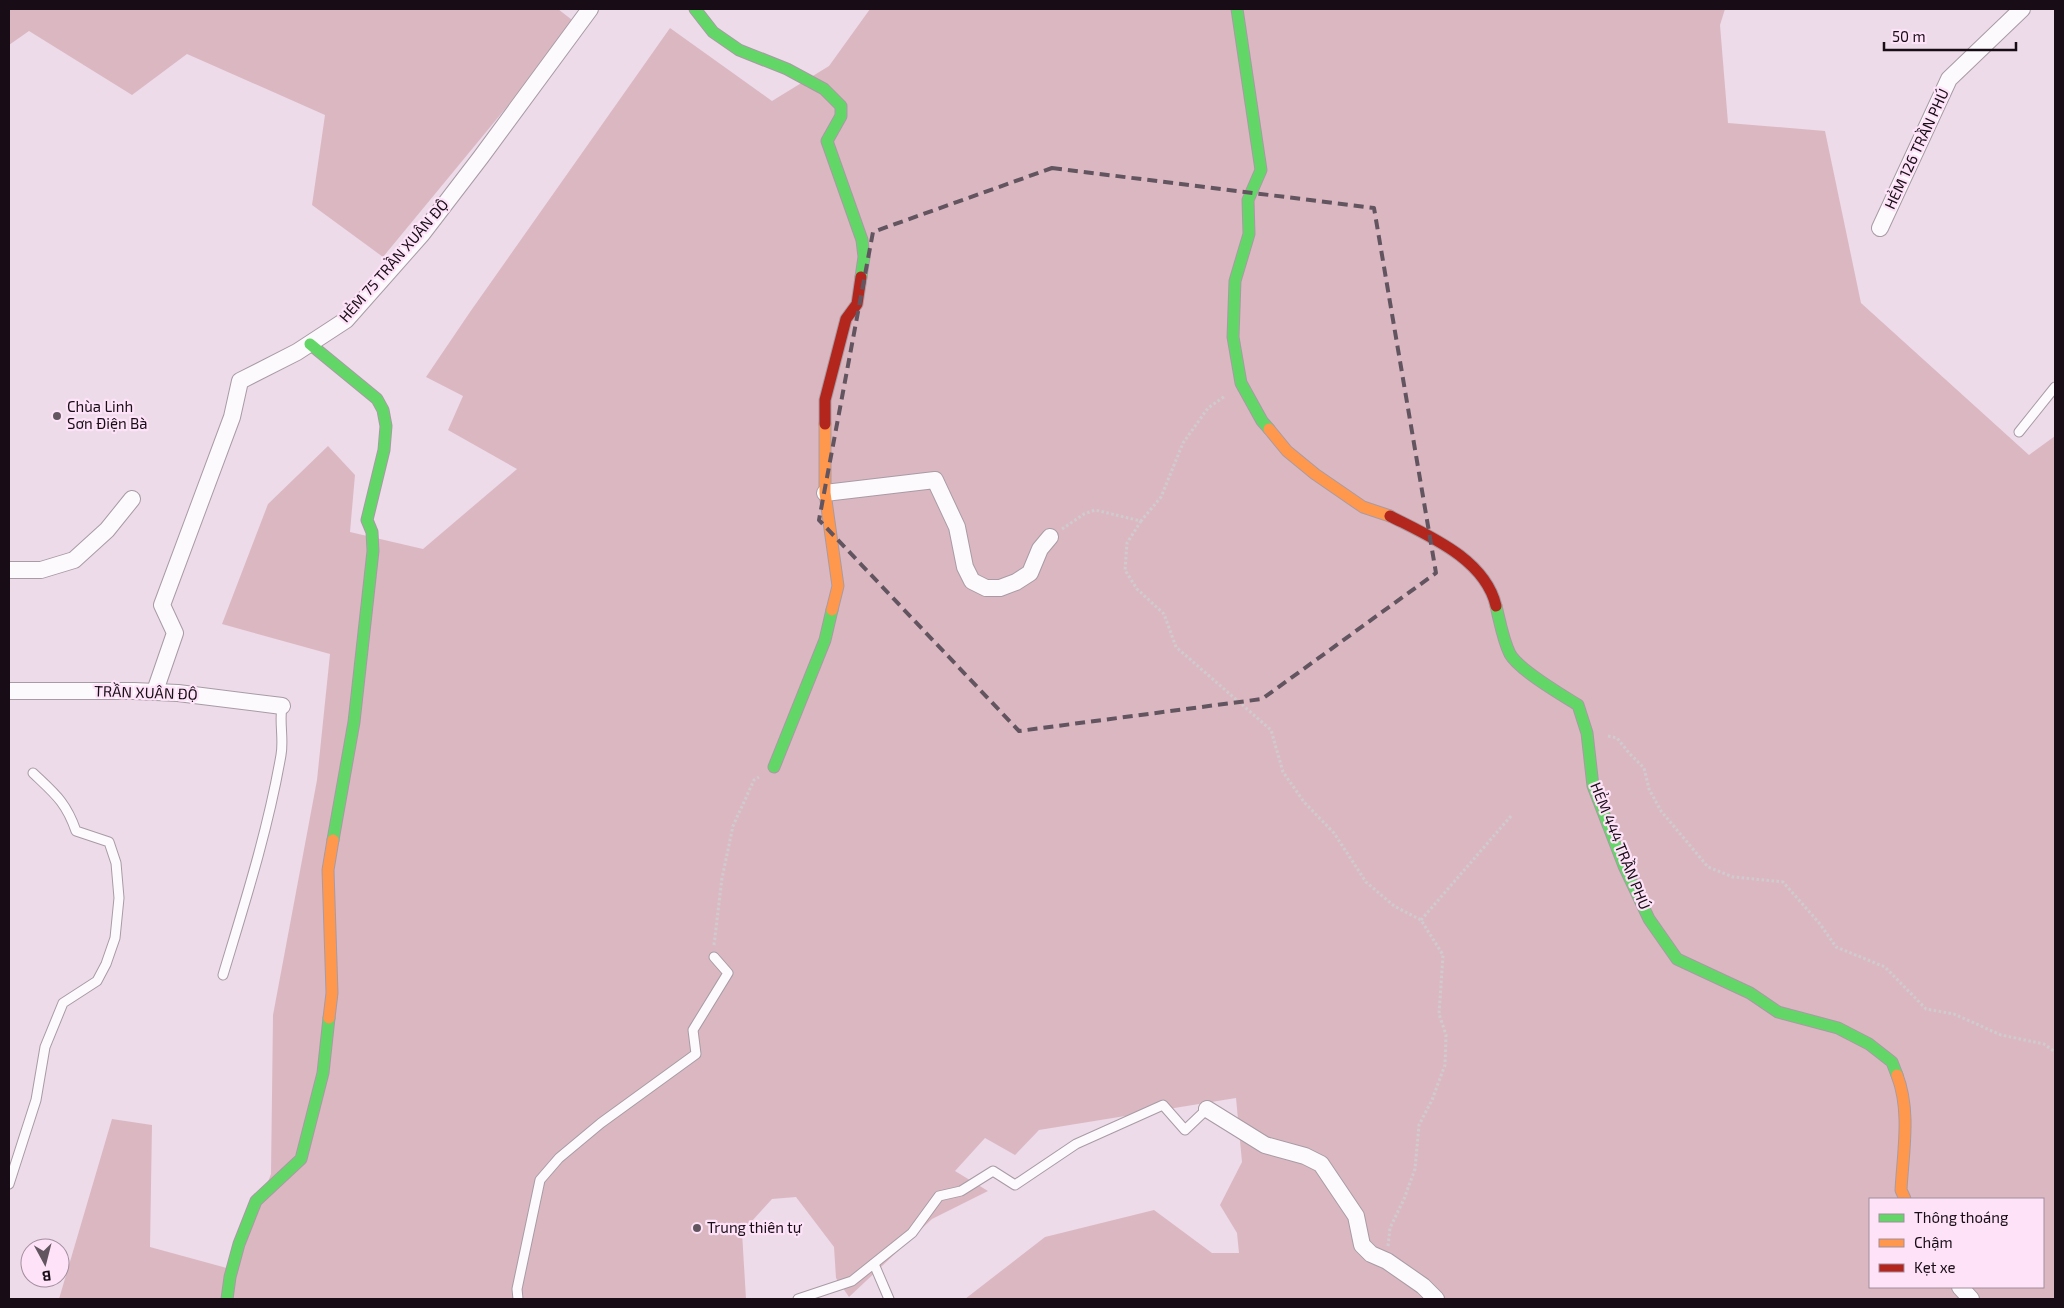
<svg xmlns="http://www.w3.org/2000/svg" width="2064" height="1308" font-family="'Exo 2',sans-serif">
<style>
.forest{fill:#dbb8c1;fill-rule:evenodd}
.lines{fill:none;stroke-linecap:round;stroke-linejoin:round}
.lane-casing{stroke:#a89ba5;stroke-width:11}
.street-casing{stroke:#a89ba5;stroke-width:18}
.fast-casing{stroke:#a89ba5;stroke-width:13}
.slow-casing{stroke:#a89ba5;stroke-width:13}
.jam-casing{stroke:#a89ba5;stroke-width:13}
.path{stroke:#cfcbcf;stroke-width:3;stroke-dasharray:2.5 2.5;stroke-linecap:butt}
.lane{stroke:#fcfafc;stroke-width:9}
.street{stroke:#fcfafc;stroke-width:16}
.fast{stroke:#63d668;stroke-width:11}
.slow{stroke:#ff974d;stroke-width:11}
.jam{stroke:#b3261e;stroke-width:11}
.marked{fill:none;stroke:#635560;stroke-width:4;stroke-dasharray:10 6;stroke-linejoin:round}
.poi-dot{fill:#635560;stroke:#fee3f8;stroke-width:2}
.labels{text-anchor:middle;stroke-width:4.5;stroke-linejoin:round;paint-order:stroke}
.street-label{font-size:15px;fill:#180d16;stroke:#fee3f8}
.poi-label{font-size:15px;fill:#180d16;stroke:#fee3f8;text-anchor:start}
</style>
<rect width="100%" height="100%" fill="#eddbe9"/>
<!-- forest -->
<g class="forest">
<path d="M9,9H558L576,23L383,257L312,205L325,115L187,54L132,95L29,31L9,45Z"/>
<path d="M870,9H1725L1720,25L1728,123L1825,131L1861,303L2029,455L2055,436V1299H965L1045,1237L1154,1210L1212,1253H1239L1237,1233L1220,1205L1242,1162L1236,1098L1039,1130L1015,1155L985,1138L955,1171L988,1191L932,1219L849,1297L836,1278L834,1247L796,1197L772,1199L742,1232L746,1299H59L112,1119L152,1125L150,1247L234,1270L271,1174L273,1015L317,780L330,654L222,624L268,504L328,446L355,475L350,532L423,549L517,469L448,430L463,396L426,377L470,312L670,28L772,101L829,66ZM1870,1199H2043V1287H1870Z"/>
</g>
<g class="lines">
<!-- lane casing -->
<g class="lane-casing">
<g id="lane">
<path d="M2019,432L2055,387"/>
<path d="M223,975C245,902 268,830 281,755C284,739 279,722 282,706"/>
<path d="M9,1184L36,1100L45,1047L63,1003L97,981L106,964L115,938L119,898L116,863L109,842L76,831C66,802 55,794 33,773"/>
<path d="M874,1264L889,1299"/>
<path d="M518,1299L517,1289L540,1180L559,1158L601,1123L696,1054L693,1030L728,973L714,957"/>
<path d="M798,1299L852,1281L912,1233L939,1196L961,1191L993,1171L1015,1185L1076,1144L1163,1105L1185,1130L1207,1109"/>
</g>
</g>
<!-- street casing -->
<g class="street-casing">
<g id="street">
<path d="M1880,228L1949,79L2022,9"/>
<path d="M825,493L935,480L957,527L965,567L972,581L986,588H1000L1016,582L1030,573L1040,549L1050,537"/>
<path d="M9,570H41L74,560L107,530L132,499"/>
<path d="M9,691H134L178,693L282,706"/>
<path d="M155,691L175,633L162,605L232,417L240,381L297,352L346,320L422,234L481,157L590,9"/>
<path d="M1207,1109L1265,1145L1305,1156L1321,1164L1356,1216L1362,1245L1371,1254L1387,1261L1423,1286L1436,1299"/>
<path d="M1960,1287L1971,1299"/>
</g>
</g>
<!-- fast casing -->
<g class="fast-casing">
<g id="fast">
<path d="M695,9L713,32L739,50L787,69L824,89L841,106V116L827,141L862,240L864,257L861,277"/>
<path d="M1237,9L1261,170L1248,200L1249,234L1235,281L1233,337L1241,383L1262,421L1269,429"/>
<path d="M310,344L377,399L383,410L386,426L384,450L367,520L372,532L373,551L354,722L333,840"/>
<path d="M1496,606C1500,622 1503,640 1510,654C1519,670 1562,695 1578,705L1587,733L1593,786L1624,866L1649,919L1677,959L1750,993L1778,1012L1838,1028L1869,1044L1892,1062L1897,1075"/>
<path d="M774,767L825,640L832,610"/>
<path d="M227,1299L230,1277L239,1244L256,1201L301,1159L323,1073L329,1018"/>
</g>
</g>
<!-- slow casing -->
<g class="slow-casing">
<g id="slow">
<path d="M825,424V493L838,586L832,610"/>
<path d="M1269,429L1287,451L1315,474L1363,507L1390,516"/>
<path d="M329,1018L332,993L328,870L333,840"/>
<path d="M1897,1075C1911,1111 1903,1152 1901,1190L1905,1199"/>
</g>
</g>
<!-- jam casing -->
<g class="jam-casing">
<g id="jam">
<path d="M825,424V400L846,319L857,304L861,277"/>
<path d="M1390,516C1429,536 1485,559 1496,606"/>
</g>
</g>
<!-- path -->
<g class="path">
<path d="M1141,521L1127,543L1125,570L1137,589L1164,614L1176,647L1271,730L1283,772L1304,802L1334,833L1366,882L1394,906L1421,920L1443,955L1439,1014L1446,1035L1445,1065L1432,1100L1419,1125L1415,1169L1404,1199L1390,1228L1388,1246"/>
<path d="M1062,529L1084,514L1095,510L1141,521L1161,497L1183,443L1208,408L1225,396"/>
<path d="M1608,736L1617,738L1629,753L1644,768L1649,789L1661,811L1708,867L1733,877L1783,882L1820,924L1836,947L1885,967L1926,1009L1954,1014L2001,1035L2044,1044L2055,1052"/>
<path d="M1421,920L1511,816"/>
<path d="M714,945L722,878L733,826L754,780L759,777"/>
</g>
<!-- lane -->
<use href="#lane" class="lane"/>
<!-- street -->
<use href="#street" class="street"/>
<!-- fast -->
<use href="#fast" class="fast"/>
<!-- slow -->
<use href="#slow" class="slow"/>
<!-- jam -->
<use href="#jam" class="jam"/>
</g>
<!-- marked area -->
<path class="marked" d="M1052,168L1374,208L1436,573L1262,699L1019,731L819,520L873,232Z"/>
<!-- markers -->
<g class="poi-dot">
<circle cx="57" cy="416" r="5"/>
<circle cx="697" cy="1228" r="5"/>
</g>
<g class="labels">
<!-- street labels -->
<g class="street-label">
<text transform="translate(1917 149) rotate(-65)" y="5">HẺM 126 TRẦN PHÚ</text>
<text transform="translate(394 261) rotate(-49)" y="5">HẺM 75 TRẦN XUÂN ĐỘ</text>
<text transform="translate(146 693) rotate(2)" y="5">TRẦN XUÂN ĐỘ</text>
<text transform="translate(1620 846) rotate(68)" y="5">HẺM 444 TRẦN PHÚ</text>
</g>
<!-- poi labels -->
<g class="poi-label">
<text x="67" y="412">Chùa Linh<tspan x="67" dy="17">Sơn Điện Bà</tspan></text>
<text x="707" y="1233">Trung thiên tự</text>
</g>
</g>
<!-- border -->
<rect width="2064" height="1308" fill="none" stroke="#180d16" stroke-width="20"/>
<!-- legend -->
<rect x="1869" y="1198" width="175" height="90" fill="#fee3f8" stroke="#a28d9e"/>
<rect x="1879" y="1214" width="25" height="8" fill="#63d668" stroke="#a28d9e"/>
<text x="1914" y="1223" font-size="15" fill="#180d16">Thông thoáng</text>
<rect x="1879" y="1239" width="25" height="8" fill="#ff974d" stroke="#a28d9e"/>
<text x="1914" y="1248" font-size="15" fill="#180d16">Chậm</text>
<rect x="1879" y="1264" width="25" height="8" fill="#b3261e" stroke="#a28d9e"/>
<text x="1914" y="1273" font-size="15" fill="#180d16">Kẹt xe</text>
<!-- north arrow -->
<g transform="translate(45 1263) rotate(173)"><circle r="24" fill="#fee3f8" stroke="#a28d9e"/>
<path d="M0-4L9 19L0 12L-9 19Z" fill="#635560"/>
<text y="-8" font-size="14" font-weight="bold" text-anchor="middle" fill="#180d16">B</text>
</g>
<!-- scale -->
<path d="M1884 42v8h132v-8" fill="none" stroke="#180d16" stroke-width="2.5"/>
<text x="1892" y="42" font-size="15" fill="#180d16" stroke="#fee3f8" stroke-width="4" paint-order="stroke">50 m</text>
</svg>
